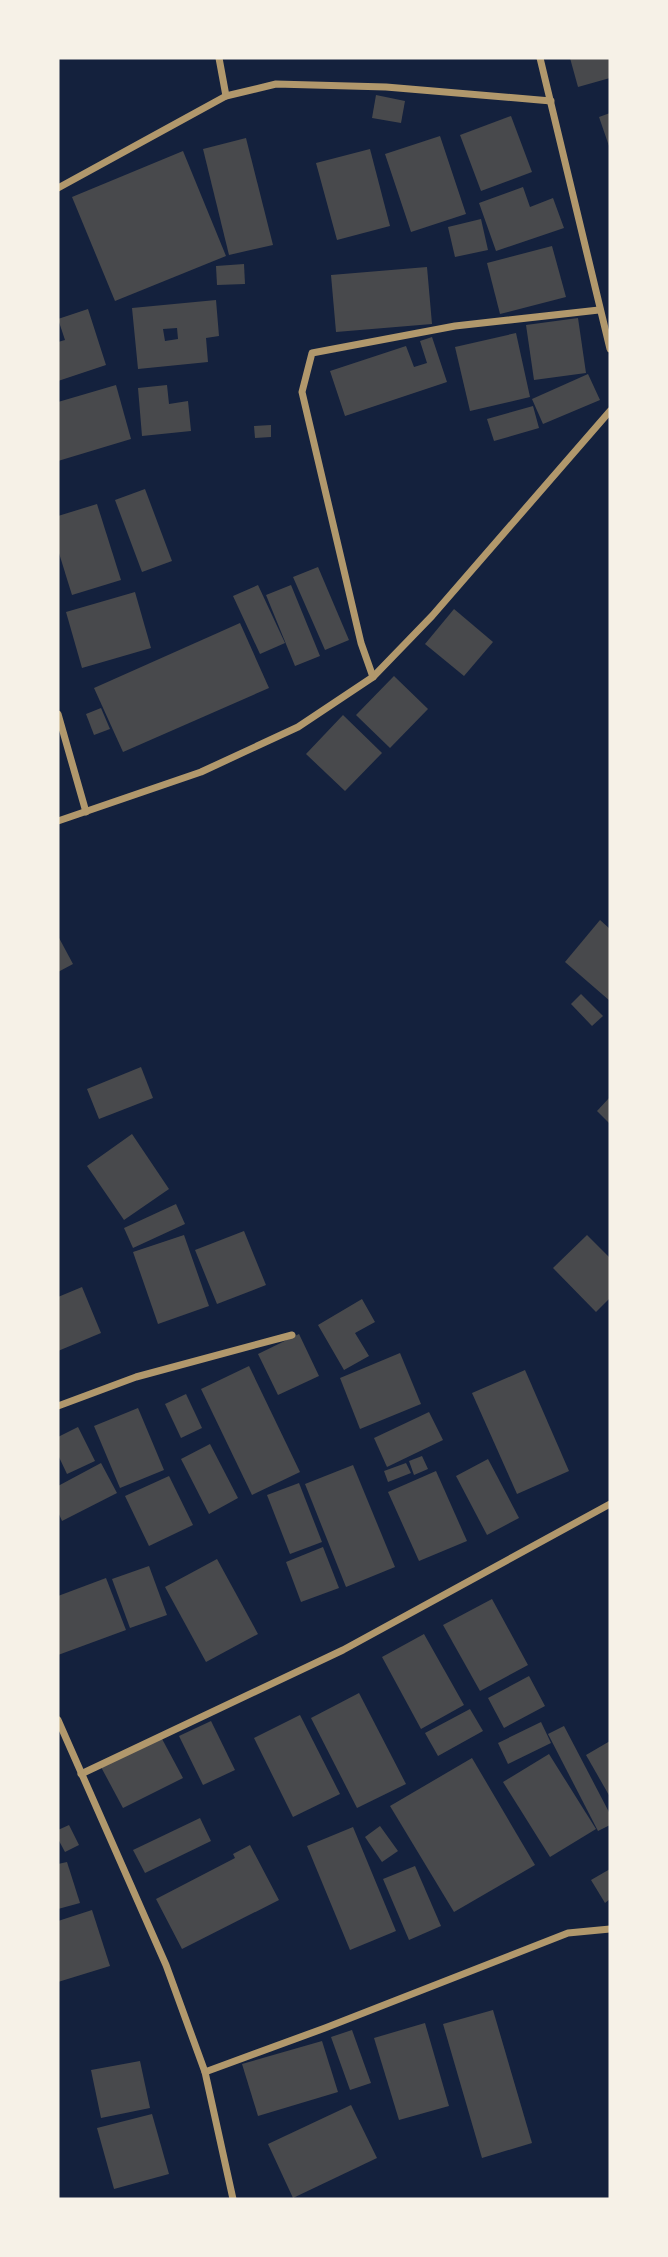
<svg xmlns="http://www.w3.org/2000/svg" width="668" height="2257" font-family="Mulish,sans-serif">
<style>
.building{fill:#48494c;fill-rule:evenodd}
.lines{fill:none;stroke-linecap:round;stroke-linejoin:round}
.minor{stroke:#b1986c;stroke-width:7}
</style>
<rect width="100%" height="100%" fill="#14213d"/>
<!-- building -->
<g class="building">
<path d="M570,58H610V78L578,87Z"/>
<path d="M376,95L405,101L401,123L372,118Z"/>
<path d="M610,113V149L599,117Z"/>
<path d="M511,116L532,172L481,191L460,135Z"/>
<path d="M440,136L466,214L411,232L385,154Z"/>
<path d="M246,138L273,245L229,255L203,149Z"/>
<path d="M370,149L390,226L337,240L316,163Z"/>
<path d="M183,151L226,256L115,301L72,197Z"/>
<path d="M523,187L530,207L553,198L564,228L496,251L479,203Z"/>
<path d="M481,219L488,250L455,257L448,227Z"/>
<path d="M552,246L566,297L500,314L487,263Z"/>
<path d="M244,264L245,284L217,285L216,266Z"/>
<path d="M427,267L432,324L336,332L331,275Z"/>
<path d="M216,300L219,336L206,338L208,362L138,369L132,308ZM177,328L178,339L165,341L163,329Z"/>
<path d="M88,309L106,365L58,381V342L65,340L58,319Z"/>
<path d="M578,318L586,373L534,380L526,325Z"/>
<path d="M516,333L530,397L470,411L455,347Z"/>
<path d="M432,337L447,382L345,416L330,371L406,346L414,367L427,363L420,341Z"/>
<path d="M588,374L600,400L543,424L532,399Z"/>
<path d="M116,385L131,439L58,461V402Z"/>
<path d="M167,385L169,404L188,401L191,431L142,436L138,388Z"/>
<path d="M533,406L539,428L494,441L487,419Z"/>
<path d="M271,425V437L255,438L254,426Z"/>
<path d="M145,489L172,561L142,572L115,500Z"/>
<path d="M97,504L121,580L72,595L58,550V516Z"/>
<path d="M318,567L349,640L325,650L293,577Z"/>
<path d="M258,585L285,643L260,654L233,596Z"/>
<path d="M291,585L320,656L295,666L266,595Z"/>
<path d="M135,592L151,648L82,668L66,612Z"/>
<path d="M454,609L493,642L464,676L425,644Z"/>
<path d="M240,623L269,688L123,752L94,688Z"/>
<path d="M394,676L428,709L390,748L356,715Z"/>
<path d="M101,708L110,729L94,735L86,714Z"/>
<path d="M343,715L382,753L345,791L306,754Z"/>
<path d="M600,920L610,929V1001L565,962Z"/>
<path d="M58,936L73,964L58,972Z"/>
<path d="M581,994L603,1016L592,1026L571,1004Z"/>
<path d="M141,1067L153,1098L99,1119L87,1089Z"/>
<path d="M610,1097V1124L597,1111Z"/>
<path d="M132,1134L169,1189L124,1220L87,1166Z"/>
<path d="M176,1204L185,1224L133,1248L124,1228Z"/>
<path d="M244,1231L266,1285L217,1304L195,1250Z"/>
<path d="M184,1235L209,1306L158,1324L133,1252Z"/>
<path d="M587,1235L610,1258V1298L596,1312L553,1268Z"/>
<path d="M82,1287L101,1333L58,1351V1297Z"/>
<path d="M362,1299L375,1322L355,1333L369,1356L344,1370L318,1325Z"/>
<path d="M299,1334L319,1376L278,1395L258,1354Z"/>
<path d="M400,1353L421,1404L360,1429L340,1378Z"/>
<path d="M249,1366L300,1472L252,1495L201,1389Z"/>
<path d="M525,1370L569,1471L517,1494L472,1393Z"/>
<path d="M186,1394L202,1428L181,1438L165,1404Z"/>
<path d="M138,1408L164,1470L120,1488L94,1426Z"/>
<path d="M429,1412L443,1440L387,1467L374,1438Z"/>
<path d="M78,1427L95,1461L67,1474L58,1455V1437Z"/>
<path d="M210,1444L238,1498L209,1514L181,1459Z"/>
<path d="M422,1456L428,1469L414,1475L409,1461Z"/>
<path d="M488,1459L519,1518L487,1535L456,1476Z"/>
<path d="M101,1463L117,1493L62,1521L58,1512V1486Z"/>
<path d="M406,1463L411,1473L388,1482L384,1471Z"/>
<path d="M353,1465L395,1567L346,1587L305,1484Z"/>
<path d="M436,1471L467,1541L419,1561L388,1492Z"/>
<path d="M169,1476L193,1525L149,1546L125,1496Z"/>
<path d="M299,1483L322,1542L290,1554L267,1495Z"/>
<path d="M323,1547L339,1588L301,1602L286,1562Z"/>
<path d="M217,1559L258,1634L206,1662L165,1587Z"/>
<path d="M149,1566L167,1615L130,1628L112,1579Z"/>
<path d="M106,1578L126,1630L58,1655V1596Z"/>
<path d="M492,1599L528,1665L480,1691L443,1625Z"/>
<path d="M424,1634L464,1705L421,1729L382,1657Z"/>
<path d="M529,1676L545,1706L504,1728L488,1698Z"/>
<path d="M359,1693L406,1784L357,1808L311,1718Z"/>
<path d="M470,1709L483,1731L438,1756L425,1733Z"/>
<path d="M300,1715L340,1794L293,1817L254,1738Z"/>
<path d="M211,1721L235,1770L203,1785L179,1736Z"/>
<path d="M541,1722L551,1743L508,1764L498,1743Z"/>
<path d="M564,1726L610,1814V1825L598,1831L548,1734Z"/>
<path d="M161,1737L183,1778L123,1808L101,1767Z"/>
<path d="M610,1741V1797L586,1755Z"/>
<path d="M549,1754L596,1829L550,1857L503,1782Z"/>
<path d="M472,1758L535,1865L454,1912L390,1806Z"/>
<path d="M200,1818L211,1841L145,1873L133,1850Z"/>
<path d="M69,1825L79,1845L65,1852L58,1839V1830Z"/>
<path d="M380,1826L398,1851L382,1862L365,1837Z"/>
<path d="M353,1827L396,1931L350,1950L307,1846Z"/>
<path d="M250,1845L279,1900L182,1949L156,1899L235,1858L233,1854Z"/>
<path d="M67,1862L80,1903L58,1909V1864Z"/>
<path d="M415,1866L441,1926L409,1940L383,1879Z"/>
<path d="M610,1869V1899L605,1903L591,1880Z"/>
<path d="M92,1910L110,1966L58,1982V1921Z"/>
<path d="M493,2010L532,2143L482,2158L443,2024Z"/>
<path d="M425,2023L449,2106L399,2120L374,2038Z"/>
<path d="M352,2030L371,2083L350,2090L331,2037Z"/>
<path d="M322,2041L338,2092L258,2116L242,2064Z"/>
<path d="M140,2061L150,2108L101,2118L91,2070Z"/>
<path d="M351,2105L377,2158L293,2198L268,2144Z"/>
<path d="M152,2114L169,2174L114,2189L97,2128Z"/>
</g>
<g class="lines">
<!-- minor -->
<g class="minor">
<path d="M219,58L226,96"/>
<path d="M540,58L610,349"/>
<path d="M58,188L226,96L276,84L386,87L551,101"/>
<path d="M373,677L361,643L302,392L312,353L455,326L599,310"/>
<path d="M58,714L86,812"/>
<path d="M58,821L201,772L298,727L373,677L432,616L610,411"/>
<path d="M58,1406L136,1377L292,1335"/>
<path d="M58,1720L166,1965L205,2072L233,2199"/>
<path d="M81,1774L343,1650L610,1504"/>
<path d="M205,2072L325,2028L568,1933L610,1929"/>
</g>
</g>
<!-- border -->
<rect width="668" height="2257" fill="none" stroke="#f6f1e7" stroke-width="119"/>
</svg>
